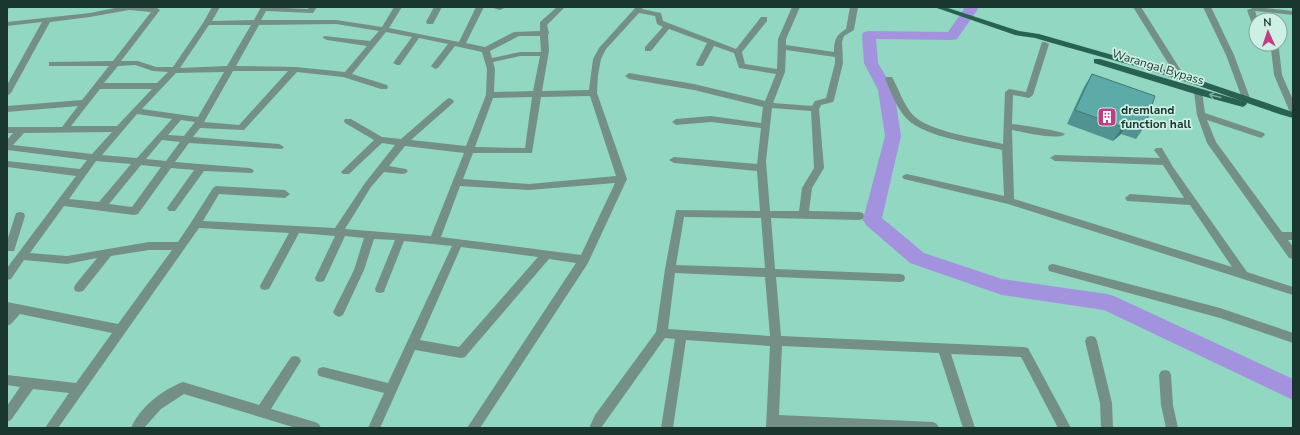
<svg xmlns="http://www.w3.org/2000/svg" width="1300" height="435" font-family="'Nunito Sans',sans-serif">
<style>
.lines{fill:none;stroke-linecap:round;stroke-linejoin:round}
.river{fill:#a393de;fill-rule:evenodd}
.minor{fill:#749086;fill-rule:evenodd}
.major{fill:#286152;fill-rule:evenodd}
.wall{fill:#509390}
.shaded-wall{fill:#417876}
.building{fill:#5daba8;stroke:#417876}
.oneway{stroke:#7ba89b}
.labels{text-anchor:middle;stroke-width:3.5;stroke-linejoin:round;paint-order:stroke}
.street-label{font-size:12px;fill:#1a372f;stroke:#cef0e4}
.poi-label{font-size:12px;font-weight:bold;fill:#1a372f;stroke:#cef0e4;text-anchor:start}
</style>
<rect width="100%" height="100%" fill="#91d7c2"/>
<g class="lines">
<!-- river -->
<path class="river" d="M962,7H976L978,9L957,39L952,40L876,39L878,63L894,90L901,136L882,218L924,253L1002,279L1107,294L1114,296L1293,379V400L1104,310L1002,295L910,263L866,225L863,220L885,136L878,90L864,63L862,35L864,32L869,31L948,32L964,9Z"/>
<!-- minor -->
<g class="minor">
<path d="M7,7H14L7,9Z"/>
<path d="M120,7C131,7 151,3 160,10L121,61H138L156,67H173L203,23L212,7H220L212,21L254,20L261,7L308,9L309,7H317L313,13H310L266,11L261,20H336L382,27L394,7H402L389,28L459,42L476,7H484L466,43L485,47L514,32L540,31V22L557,7H565L547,25L549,33L548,35L549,51L542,91L589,90L593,59L599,48L636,7H644L642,9L661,13L663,21L671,24L736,49L761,17H767V21L742,52L745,64L777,69L778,39L792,7H800L786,39V45L834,52C834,40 836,35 846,29L850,7H858L854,30L844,36L842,42L843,63L834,100L833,102L821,105L819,109L824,168L812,188L809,211L859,212L863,213L864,216L863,219L859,220L771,218L775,269L900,274L904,275L905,278L904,281L900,282L776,277L781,336L1024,347L1028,348L1071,428H1058L1021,357L951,354L975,428H963L939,353L782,346L779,415L933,422L937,424L939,428H766L770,346L686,340L673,428H661L675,339L665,338L601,428H589L595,415L656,332L665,269L676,210L760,211L757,171L674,163L669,160L674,157L757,164L761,128L711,122L676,125L672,122L676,119L711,116L761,123L763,107L694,90L629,79L625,76L629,73L694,84L765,101L776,74L739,68L734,53L714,46L703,66H697L696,64L707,43L669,29L651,51H645V47L663,27L657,24L655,16L639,13L606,49L601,59L598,75L597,93L627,179L588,263L480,428H467L576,263L549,259L465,357L461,358L415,350L380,428H368L384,393L323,377L319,376L317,372L319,368L323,367L388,383L452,246L404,241L385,289L384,292L380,293L376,292L375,289L395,240L374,239L364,270L343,315L339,317L335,315L333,312L354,270L364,238L345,236L324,281L320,282L316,281L315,278L335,236L299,233L269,289L265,290L261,289L260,286L289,233L199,228L58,428H45L69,393L33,389L11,420L7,422V406L20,387L7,385V375L76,383L112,333L20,314L11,324L7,326L8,312H7V302L118,324L172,250H149L111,256L83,291L79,292L75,291L74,288L75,285L97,258L67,264L24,260L11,279L7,280V268L76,176L7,167V161L80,169L87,160L7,150V140L13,133H7V127H62L78,106L7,112V106L82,100L109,66H49V62L113,61L151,12L129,10L90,17L50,22L11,93L7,96V85L42,22L7,26V22L90,13ZM336,24L379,31L370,41L324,36L323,38L327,40L367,46L345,72L296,67L236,66L259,25ZM209,25H251L227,66L180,68ZM386,32L412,37L393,63L397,65H400L419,38L448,44L431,66L435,69L438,68L455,46L482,52L487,69L486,95L466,146L411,140L453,103L454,101L450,98L447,99L401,139L382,137L351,119H345L344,121L345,123L374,140L343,170L341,172L343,174H349L382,143L395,145L365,183L335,228L203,221L219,194L285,198L290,194L285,190L216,186L213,188L192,221L178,242H149L67,256L30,253L64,206L134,215L138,214L171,168L194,170L167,208L169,211H175L204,171L252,173L254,171L252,169L249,168L175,162L189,143L282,149L284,147L279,144L193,137L200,128L244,130L297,72L343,77L381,89H387L388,87L387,85L352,74ZM519,36H540L541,52H520L492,58L490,51ZM786,50L835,57V63L826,98L815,101L812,106L773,103L785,72ZM520,56H540L533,91L494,92L495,69L493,62ZM118,66L135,65L153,71L168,72L157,83H104ZM233,71H288L239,125L204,122ZM224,72L198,117L142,109L176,73ZM100,89H152L117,126H71ZM590,96L616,176L529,184L463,179L473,153H532L541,97ZM532,97L525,148L475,147L493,98ZM772,108L811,111L814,168L802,188L799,211H770L766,161ZM137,114L172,119L137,158L102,155ZM181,120L195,122L184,136L168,135ZM112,132L92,154L13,145L24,133ZM162,140L180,142L166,161L146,159ZM405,146L464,153L431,236L345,229L371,187L384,172L403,174L406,173L408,171L406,169L389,166ZM96,161L131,164L99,202L69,199ZM141,165L161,167L132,207L109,204ZM615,183L581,255L441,237L460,186L529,190ZM684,217L761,218L765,268L676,265ZM461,247L538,257L459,347L420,340ZM675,273L765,277L770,336L668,329Z"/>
<path d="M434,7H442L433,24H427L426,22Z"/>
<path d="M490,7H503L504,8L500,10Z"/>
<path d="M1133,7H1141L1185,77L1184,79H1178Z"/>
<path d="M1203,7H1211L1234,55L1250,98L1249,100L1246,101L1242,98L1226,55Z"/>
<path d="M1256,7L1293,11V15L1255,11L1258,20H1256V26L1252,24L1247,10Z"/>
<path d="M1042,42H1045L1049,44L1033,95L1029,98L1013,95L1012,124C1021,125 1062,131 1065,134C1059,141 1022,132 1012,130L1014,199L1232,267L1190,205L1127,201L1125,198L1130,194L1184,198L1163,165L1055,161L1050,158L1055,155L1160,158L1154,150L1156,148H1162L1173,167L1247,272L1293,287V295L1008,204L904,179L902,177L904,175L907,174L1004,196L1002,150C978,144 924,137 907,119C897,109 891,92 885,79L886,77H892C899,89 903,104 913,115C929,132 979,138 1003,144L1005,92L1009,89L1026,92Z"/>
<path d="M1268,44H1276L1279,49L1282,75L1293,100V113L1289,110L1274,75L1271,49Z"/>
<path d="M1198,89L1202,92L1205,113L1264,133L1265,135L1261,138L1207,120L1216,142L1282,232H1293V240H1288L1293,247V259L1289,258L1207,143L1197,115L1194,92Z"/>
<path d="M20,212L24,213L25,216L15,248L14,251H7V241L15,216L16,213Z"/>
<path d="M1053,264L1220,308L1293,333V343L1220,318L1049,271L1048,268L1049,265Z"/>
<path d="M1091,336L1095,337L1097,341L1112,403L1113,428H1101L1100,403L1085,341L1087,337Z"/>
<path d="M295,356L299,357L301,361L271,409L315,422L319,424L321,428H296L184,394L161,409L144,428H131C140,407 162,390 183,382L259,405L291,357Z"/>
<path d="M1165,370L1169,371L1171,375L1173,405L1178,428H1166L1161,405L1159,375L1161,371Z"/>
</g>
<!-- major -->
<g class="major">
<path d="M934,7H945L1019,31L1039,34L1193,78L1293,112V118C1261,109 1230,96 1199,86C1145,68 1090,54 1035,38L1015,35Z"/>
<path d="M1094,59H1100L1246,102L1247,104L1243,107L1195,94L1094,63Z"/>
</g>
</g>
<!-- wall -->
<path class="wall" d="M1092,74L1145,126L1136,139L1121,134L1113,141L1067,124L1084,87Z"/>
<!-- shaded-wall -->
<path class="shaded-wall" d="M1130,120L1121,134L1113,141L1122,127Z"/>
<!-- building -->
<path class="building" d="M1092,74L1155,96L1145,126L1130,120L1122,127L1075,110Z"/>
<!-- one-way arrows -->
<defs><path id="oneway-shaft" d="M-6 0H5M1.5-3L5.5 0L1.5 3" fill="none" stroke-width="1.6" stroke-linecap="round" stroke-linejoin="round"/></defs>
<use class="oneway" href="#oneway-shaft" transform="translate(1215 96) rotate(-165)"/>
<!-- icons -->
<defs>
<g id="building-square" transform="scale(1)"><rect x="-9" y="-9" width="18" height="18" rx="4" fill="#c13c80" stroke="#cef0e4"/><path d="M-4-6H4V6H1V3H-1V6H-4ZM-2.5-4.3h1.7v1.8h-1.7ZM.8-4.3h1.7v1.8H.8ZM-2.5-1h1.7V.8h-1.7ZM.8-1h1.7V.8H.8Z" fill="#fff"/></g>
</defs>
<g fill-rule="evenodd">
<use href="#building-square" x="1107" y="117"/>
</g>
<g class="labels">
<!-- street labels -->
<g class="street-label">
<text transform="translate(1158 67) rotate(17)" y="4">Warangal Bypass</text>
</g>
<!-- poi labels -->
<g class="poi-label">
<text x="1121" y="114">dremland<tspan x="1121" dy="14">function hall</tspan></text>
</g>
</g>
<!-- border -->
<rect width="1300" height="435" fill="none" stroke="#1a372f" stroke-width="16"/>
<!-- north arrow -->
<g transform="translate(1268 32) rotate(357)"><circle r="19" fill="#cef0e4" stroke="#86a69c"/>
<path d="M0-3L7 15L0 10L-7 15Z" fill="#c13c80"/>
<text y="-6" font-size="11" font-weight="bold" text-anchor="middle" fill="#1a372f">N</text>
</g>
</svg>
